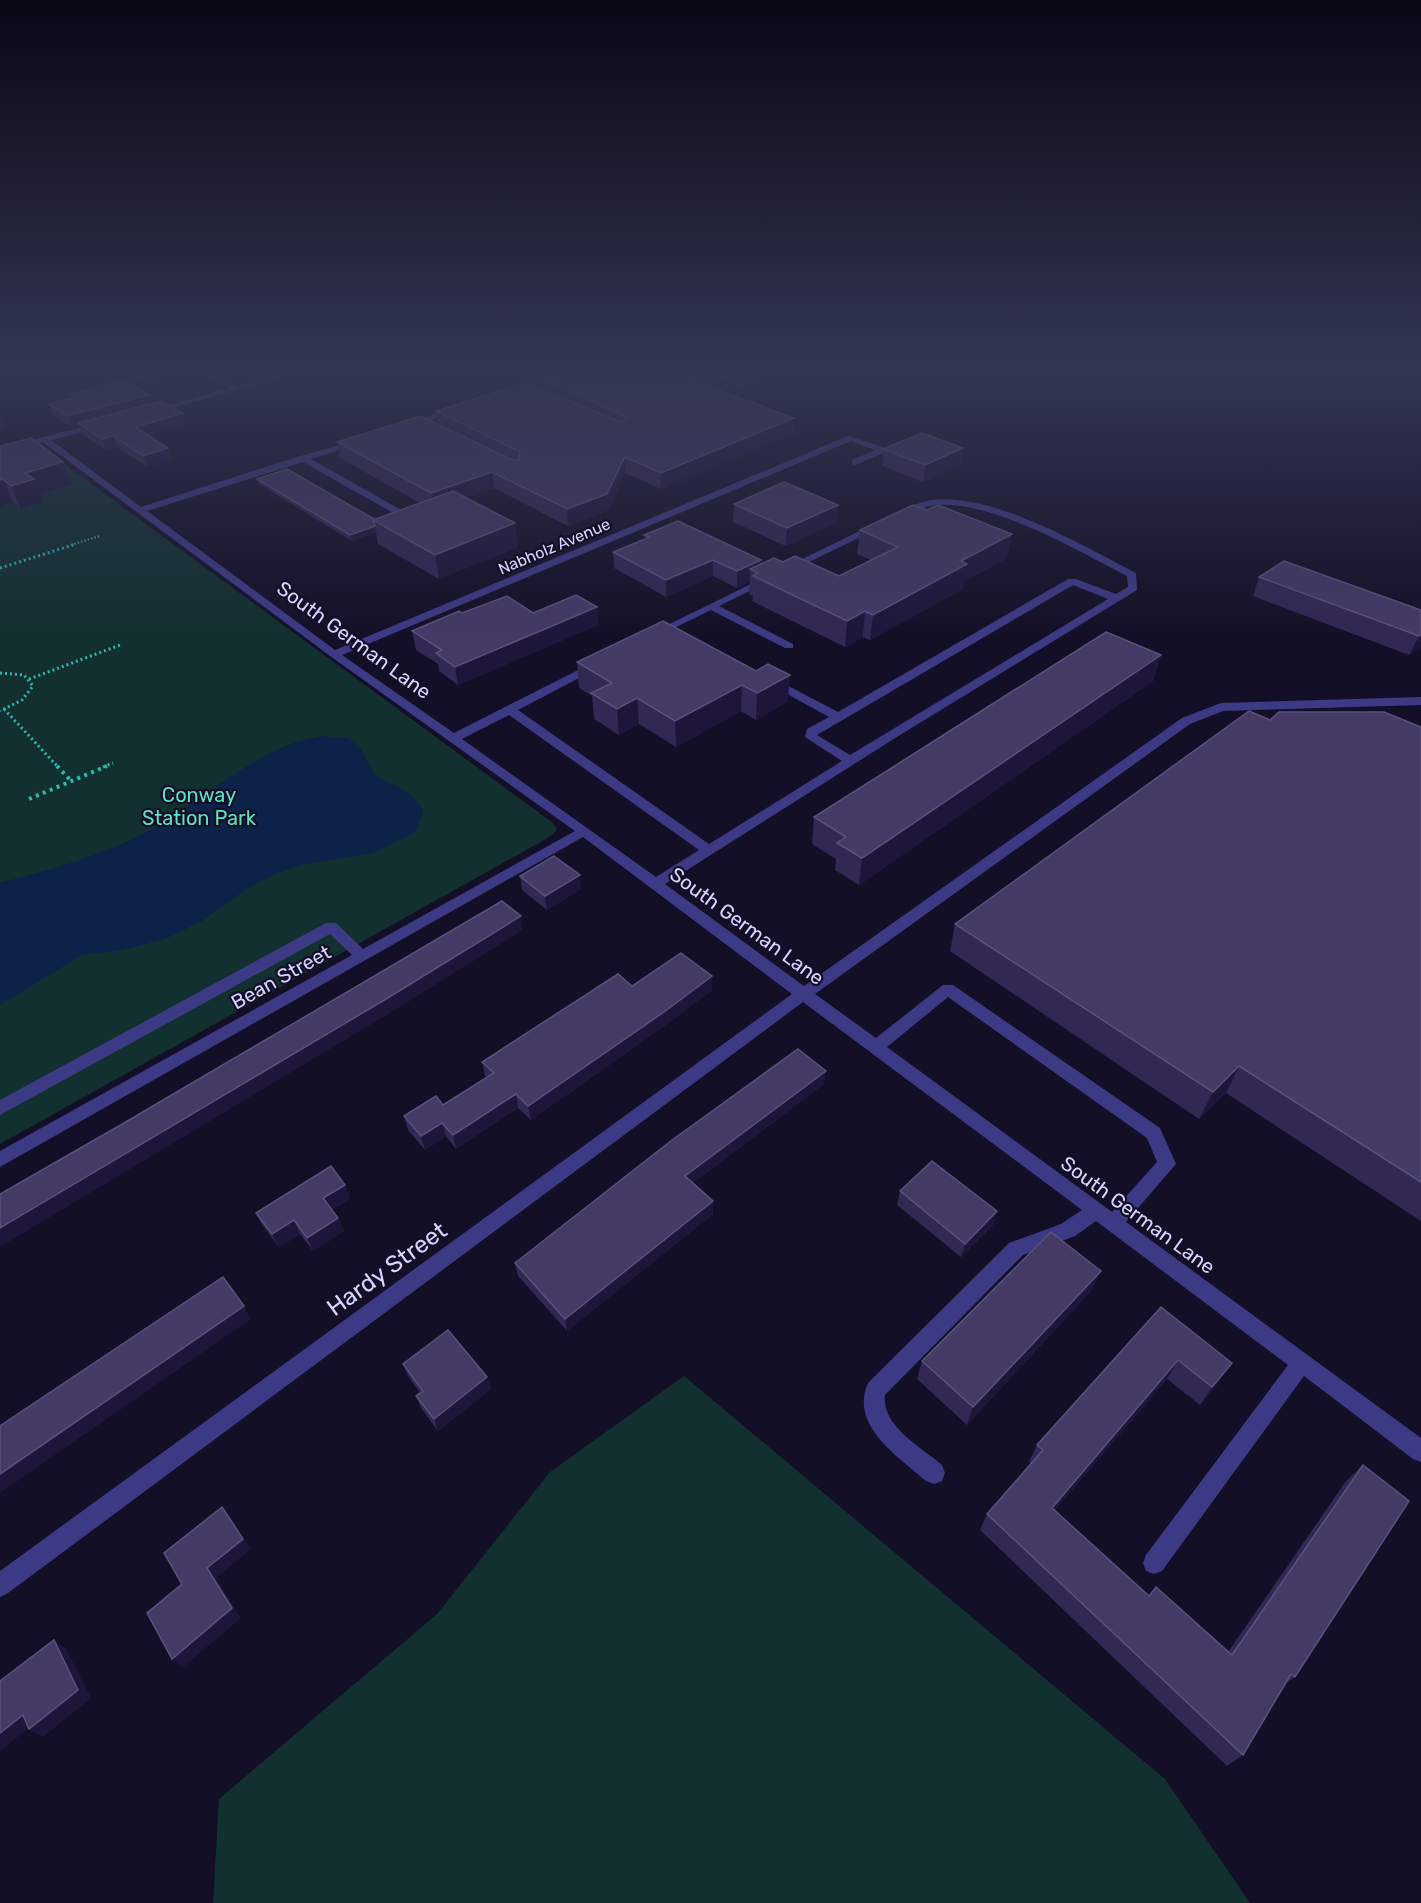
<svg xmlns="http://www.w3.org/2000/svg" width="1421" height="1903" font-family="Rubik,sans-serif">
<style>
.green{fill:#12302f}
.water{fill:#0c2248}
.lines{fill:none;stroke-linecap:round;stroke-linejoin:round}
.path-far2{stroke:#2fb8b0;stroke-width:2;stroke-dasharray:1.5 2;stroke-linecap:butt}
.path-far1{stroke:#2fb8b0;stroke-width:3;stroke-dasharray:2 3;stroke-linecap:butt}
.path{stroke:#2fb8b0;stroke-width:4;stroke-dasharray:3 4.5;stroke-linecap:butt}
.minor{fill:#3d3a85;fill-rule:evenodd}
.wall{fill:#312854}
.shaded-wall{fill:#1d163a}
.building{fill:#433a66;stroke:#5a527e;stroke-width:1.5}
.labels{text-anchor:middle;stroke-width:4.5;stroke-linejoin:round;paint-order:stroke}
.far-street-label{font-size:16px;fill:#d9d4ff;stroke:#130f26}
.street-label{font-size:20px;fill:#d9d4ff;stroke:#130f26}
.park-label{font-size:20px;fill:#5fe0c0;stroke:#130f26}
.near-street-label{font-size:24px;fill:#d9d4ff;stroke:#130f26}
</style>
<rect width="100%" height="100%" fill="#130f26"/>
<!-- green -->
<g class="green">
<path d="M41,447L553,823L557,830L553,835L0,1144V455Z"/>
<path d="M684,1376L1165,1779L1250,1903H213L219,1799L437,1614L550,1472Z"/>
</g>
<!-- water -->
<path class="water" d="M322,736L348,738L361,749L374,774L412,795L423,810L417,831L373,853L305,864L273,875L248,888L202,921L165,939L122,950L82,955L0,1005V883C55,869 114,852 163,823C211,793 265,744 322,736Z"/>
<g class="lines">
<!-- path-far2 -->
<path class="path-far2" d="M71,545L100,536"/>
<!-- path-far1 -->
<g class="path-far1">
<path d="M0,568L76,544"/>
<path d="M0,673L24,675L33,686L22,700L0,711"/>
<path d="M29,679L120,645"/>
<path d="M4,709L58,767"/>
<path d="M103,767L113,763"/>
</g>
<!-- path -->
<g class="path">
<path d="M57,766L71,781"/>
<path d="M29,799L107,766"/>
</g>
<!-- minor -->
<g class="minor">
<path d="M204,373H214L237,386L285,373H298L154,413L147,411L229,388Z"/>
<path d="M562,373H574L516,393L509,391Z"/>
<path d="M453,408L460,410L413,426L406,424Z"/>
<path d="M99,423L103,425L102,427L51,440L141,507L300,456L359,440V444L311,459L410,515V519H404L303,462L147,511L335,650L848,436L886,448V452L855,465L852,464V460L875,450L851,441L342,655L454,733L592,663H600V667L518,710L709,844L842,761L805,737L807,729L829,717L767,683V679H775L838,712L1068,579H1076L1116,594L1128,587L1127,576C1079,551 985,496 930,506C919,508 910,515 900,518L897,517V513C908,508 919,502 931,500C992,492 1082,545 1136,573L1137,590L900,735L665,884L804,986L1182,718L1221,703L1421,697V705L1223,711L1190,724L815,994L876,1038L943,985H953L1160,1128L1176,1164L1126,1222L1421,1438V1462L1413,1459L1304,1376L1162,1571L1154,1574L1146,1571L1143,1563L1146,1555L1288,1365L1096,1221L1075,1236L1023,1255L885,1395C881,1426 921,1447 942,1465L945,1473L942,1481L934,1484L926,1481C899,1457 849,1426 868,1383L1009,1243L1061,1224L1082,1210L803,1002L8,1593L0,1597V1571L792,994L583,837L0,1167V1151L352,955L330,934L0,1115V1100L326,923H336L363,949L575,831L330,656L43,442L0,454V448ZM1073,585L1108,599L850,755L817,735ZM509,715L699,850L656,877L462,739ZM948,997L1147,1138L1157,1162L1112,1212L887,1047Z"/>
<path d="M878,522L881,523V527L719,606L793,644V648H785L711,610L658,636L649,634Z"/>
</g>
</g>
<!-- wall -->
<g class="wall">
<path d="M128,373H176L177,377L148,385Z"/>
<path d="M559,373H782L726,393L794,418V434L661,489L625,473L608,510L568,526L494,488L467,498L518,547L439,579L378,544L376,532L352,541L259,484L257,479L374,519L420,503L340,458L337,442L438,424L436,411L542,390L541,378Z"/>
<path d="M71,394L153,403L186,424L148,435L168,448L172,460L147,467L117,447L106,450L82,434L79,425L71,427L53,415L49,404L72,398Z"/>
<path d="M0,446L63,462L72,485L40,494L43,502L21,509L13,502L0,506Z"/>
<path d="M963,448L961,465L923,482L882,466L883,449Z"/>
<path d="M734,504L836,523L786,546L733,522Z"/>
<path d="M860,530L1007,558L964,582L963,589L870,640L863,637L845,647L752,601L753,596L749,594L750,581L737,588L713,576L666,597L614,568L613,552L645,539L644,535L761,560V564L783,562L839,576L871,560L857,554Z"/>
<path d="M1259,577L1421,610V646L1409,655L1253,596Z"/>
<path d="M597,607L598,625L458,685L439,671L438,664L416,650L412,631L462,613H533Z"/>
<path d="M663,621L788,701L756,720L741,711L676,747L639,724L619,735L594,719L592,696L579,688L577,662Z"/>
<path d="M1161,655L1153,681L859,885L835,870L836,859L812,844L814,817Z"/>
<path d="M1421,727V1221L1226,1093L1199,1119L950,951L955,924Z"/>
<path d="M520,876L581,889L547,910L522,890Z"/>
<path d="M712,976V990L664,1026L531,1120L518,1108L456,1149L446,1136L425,1150L408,1130L404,1116L443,1105L487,1078L485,1076L482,1062L632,986Z"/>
<path d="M824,1084L693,1183L713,1201V1214L567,1331L518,1276L515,1263Z"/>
<path d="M345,1185L350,1198L332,1210L338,1218L344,1231L313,1251L300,1234L279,1247L263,1226L256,1213Z"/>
<path d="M900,1191L997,1211L993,1225L961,1257L897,1205Z"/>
<path d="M1092,1290L967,1425L917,1379L922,1361Z"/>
<path d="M1161,1307L1220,1381L1200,1405L1167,1379L1055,1510L1149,1595L1228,1652L1346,1481L1363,1465L1295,1677L1285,1684L1243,1755L1227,1766L980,1530L987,1514L1031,1464L1029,1462L1037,1445Z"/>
<path d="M403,1364L487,1377L491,1389L438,1431L421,1408L416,1396L420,1393L408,1376Z"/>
</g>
<!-- shaded-wall -->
<g class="shaded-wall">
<path d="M158,373H176L177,377L148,385L145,376Z"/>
<path d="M740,373H782L720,395V380Z"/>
<path d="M150,395L154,405L78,423L79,425L71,427L67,416Z"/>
<path d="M183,413L186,424L139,438L135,427Z"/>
<path d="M794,418V434L661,489V473Z"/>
<path d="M0,419H2L6,430L0,431Z"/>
<path d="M113,436L117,447L106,450L102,439Z"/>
<path d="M168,448L172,460L147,467L143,456Z"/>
<path d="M963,448L961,465L923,482L925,465Z"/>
<path d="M625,457V473L608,510L568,526L567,509Z"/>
<path d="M63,462L72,485L40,494L43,502L21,509L11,486L25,473Z"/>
<path d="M492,472L494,488L434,510L431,493Z"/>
<path d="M3,479L13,502L0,506V480Z"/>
<path d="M838,505L836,523L786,546L787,528Z"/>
<path d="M515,523L518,547L439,579L435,555Z"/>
<path d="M375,526L376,532L352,541L350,535Z"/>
<path d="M1012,534L1007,558L964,582L963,589L870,640L873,615L961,561Z"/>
<path d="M713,560V576L666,597V580Z"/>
<path d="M761,560L760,576L758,573L750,569V581L737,588V571Z"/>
<path d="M597,607L598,625L458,685L455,667Z"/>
<path d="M865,611L863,637L845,647L847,621Z"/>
<path d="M1421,634V646L1409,655L1419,636Z"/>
<path d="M1161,655L1153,681L859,885L862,858Z"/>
<path d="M790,675L788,701L756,720L757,693Z"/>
<path d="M742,685L741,711L676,747L675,721Z"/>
<path d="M637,698L639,724L619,735L617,709Z"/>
<path d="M580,875L581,889L547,910L545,896Z"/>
<path d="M521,916L523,930L390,1013L0,1247V1228Z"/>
<path d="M712,976V990L664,1026L531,1120L528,1106Z"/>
<path d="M1239,1066L1226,1093L1199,1119L1213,1092Z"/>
<path d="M826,1071L824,1084L685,1189V1176Z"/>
<path d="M516,1094L518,1108L456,1149L453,1135Z"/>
<path d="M442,1123L446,1136L425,1150L421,1136Z"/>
<path d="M345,1185L350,1198L329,1212L323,1198Z"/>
<path d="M713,1201V1214L567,1331L565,1319Z"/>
<path d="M997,1211L993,1225L961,1257L965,1244Z"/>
<path d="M338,1218L344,1231L313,1251L307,1238Z"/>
<path d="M294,1220L300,1234L279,1247L272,1234Z"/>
<path d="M1101,1271L1092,1290L967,1425L973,1407Z"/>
<path d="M244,1306L251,1319L0,1493V1474Z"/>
<path d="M1178,1360L1167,1379L1043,1524L1052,1508Z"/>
<path d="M1232,1363L1220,1381L1200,1405L1212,1387Z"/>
<path d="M487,1377L491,1389L438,1431L434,1419Z"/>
<path d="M222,1507L231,1517L251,1549L216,1578L241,1618L182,1668L172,1659Z"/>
<path d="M54,1640L66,1649L91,1698L43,1737L29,1729Z"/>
<path d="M23,1715L36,1722L0,1751V1733Z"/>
</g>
<!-- building -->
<g class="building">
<path d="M139,373H158L145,376Z"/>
<path d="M559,373H679L707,384L705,385L794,418L661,473L625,457L607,494L567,509L492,472L431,493L337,442L421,416L512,460H519L520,452L436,411L526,383L620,422L628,418L541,378Z"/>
<path d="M703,373H740L720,380Z"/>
<path d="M124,380L150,395L67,416L49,404L76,397L71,394Z"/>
<path d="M161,401L183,413L135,427L168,448L143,456L113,436L102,439L78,423Z"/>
<path d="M922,433L963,448L925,465L883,449Z"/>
<path d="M31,438L63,462L25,473L34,479L11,486L3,479L0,480V446Z"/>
<path d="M287,469L374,519L373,520L375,526L350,535L257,479Z"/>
<path d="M784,482L838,505L787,528L734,504Z"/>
<path d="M453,491L515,523L435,555L373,520Z"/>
<path d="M913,505L927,510L938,505L1012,534L961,561L967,564L873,615L865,611L847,621L753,576L758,573L750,569L774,558L783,562L795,556L839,576L898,547L860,530Z"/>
<path d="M678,521L761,560L737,571L713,560L666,580L613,552L650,537L644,535Z"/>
<path d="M1284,561L1421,610V634L1419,636L1259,577Z"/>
<path d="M576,595L597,607L455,667L436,653L442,650L412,631L459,611L462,613L507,596L533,613Z"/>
<path d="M663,621L756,671L768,664L790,675L757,693L742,685L675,721L637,698L617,709L591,693L612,683L577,662Z"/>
<path d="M1106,632L1161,655L862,858L837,843L846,837L814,817Z"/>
<path d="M1249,711L1270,720L1279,712H1384L1421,727V1182L1239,1066L1213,1092L955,924Z"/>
<path d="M554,856L580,875L545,896L520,876Z"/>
<path d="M502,901L521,916L386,999L0,1228V1194L124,1123Z"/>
<path d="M681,953L712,976L664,1012L528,1106L516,1094L453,1135L442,1123L421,1136L404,1116L436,1096L443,1105L494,1073L482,1062L618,974L632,986Z"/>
<path d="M798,1049L826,1071L685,1176L713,1201L565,1319L515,1263L672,1140Z"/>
<path d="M932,1161L997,1211L965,1244L900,1191Z"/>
<path d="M331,1166L345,1185L323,1198L338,1218L307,1238L294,1220L272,1234L256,1213Z"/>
<path d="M1051,1232L1101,1271L973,1407L922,1361Z"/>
<path d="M223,1277L244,1306L0,1474V1426Z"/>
<path d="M1161,1307L1232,1363L1212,1387L1178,1360L1052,1508L1149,1596L1156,1587L1232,1655L1363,1465L1409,1501L1295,1677L1291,1674L1243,1755L987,1514L1043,1450L1037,1445Z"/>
<path d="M448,1330L487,1377L434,1419L416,1396L423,1391L403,1364Z"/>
<path d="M222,1507L243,1539L207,1568L232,1608L172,1659L147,1613L182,1584L164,1553Z"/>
<path d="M54,1640L78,1690L29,1729L23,1715L0,1733V1681Z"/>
</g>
<!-- sky -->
<linearGradient id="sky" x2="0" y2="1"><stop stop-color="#0a0815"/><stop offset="0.58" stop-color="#333752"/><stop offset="1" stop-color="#333752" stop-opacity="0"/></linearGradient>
<rect width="1421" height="639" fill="url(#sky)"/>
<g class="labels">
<!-- far-street labels -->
<g class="far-street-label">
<text transform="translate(554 546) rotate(-23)" y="6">Nabholz Avenue</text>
</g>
<!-- street labels -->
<g class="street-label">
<text transform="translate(354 640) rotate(36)" y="7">South German Lane</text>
<text transform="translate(747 926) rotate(36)" y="7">South German Lane</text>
<text transform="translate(281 977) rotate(-29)" y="7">Bean Street</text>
<text transform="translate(1138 1215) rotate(36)" y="7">South German Lane</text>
</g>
<!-- park labels -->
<g class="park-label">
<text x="199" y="802">Conway<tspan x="199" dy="23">Station Park</tspan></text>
</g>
<!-- near-street labels -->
<g class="near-street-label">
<text transform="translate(387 1269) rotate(-36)" y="8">Hardy Street</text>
</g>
</g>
</svg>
